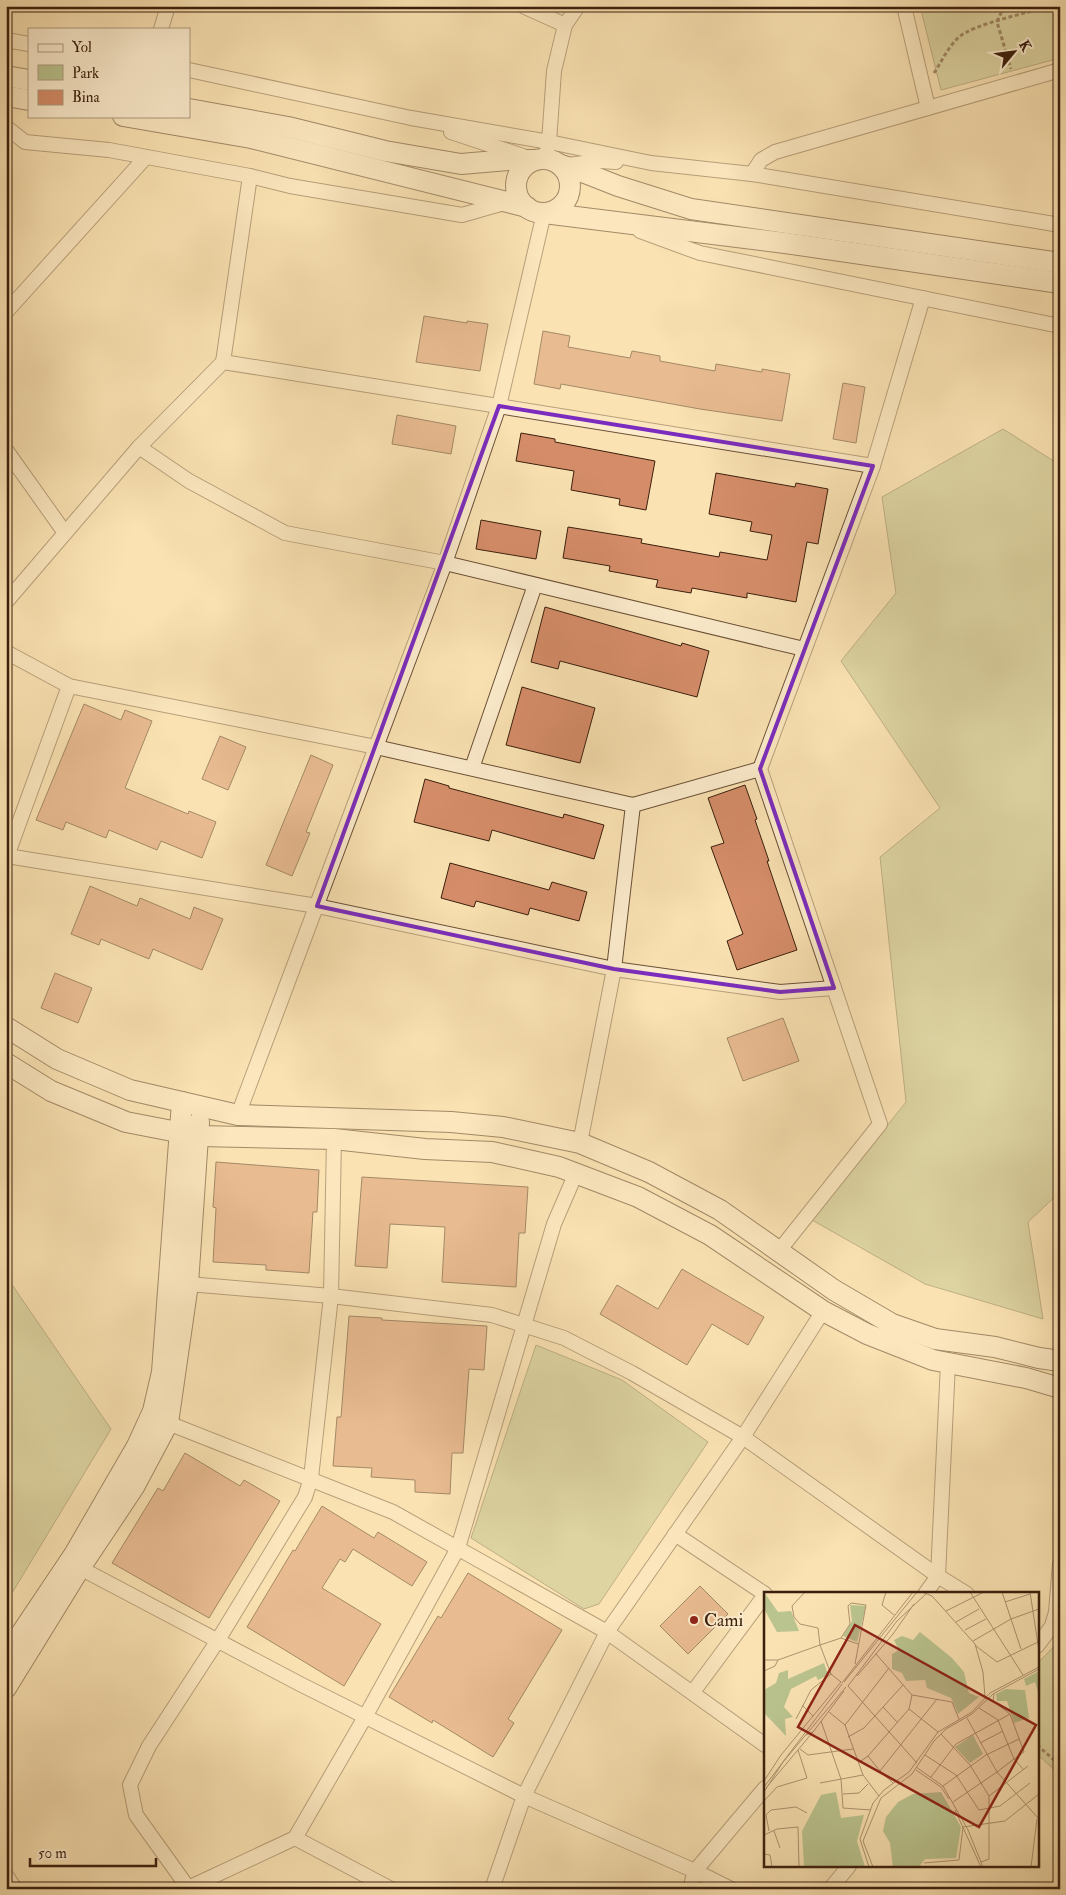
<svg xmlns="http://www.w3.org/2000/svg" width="1066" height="1895" font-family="'IM FELL Double Pica',serif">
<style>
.green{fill:#bac48f;stroke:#7a724e}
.building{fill:#d58d69;stroke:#3b1f0c}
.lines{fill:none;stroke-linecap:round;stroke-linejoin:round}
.street-casing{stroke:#6b5036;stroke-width:16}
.secondary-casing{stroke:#3b1f0c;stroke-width:22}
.path{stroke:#3b1f0c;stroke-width:3;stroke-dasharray:4 2.5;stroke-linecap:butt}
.street{stroke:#fceccd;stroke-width:14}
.secondary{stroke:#fceccd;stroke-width:20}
.marked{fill:none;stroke:#7b2cbf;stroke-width:4;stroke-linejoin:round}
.poi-dot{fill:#8f2418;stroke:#fceccd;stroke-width:2}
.labels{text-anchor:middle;stroke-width:4;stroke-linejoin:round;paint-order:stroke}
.poi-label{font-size:18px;fill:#3b1f0c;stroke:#fceccd;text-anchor:start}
.inset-road{fill:none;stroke:#ae9470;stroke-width:1}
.view{fill:#8f2418;fill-opacity:0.15;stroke:#8f2418;stroke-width:2.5}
.inset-edge{fill:none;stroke:#3b1f0c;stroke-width:2.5}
</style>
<rect width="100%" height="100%" fill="#fae2b2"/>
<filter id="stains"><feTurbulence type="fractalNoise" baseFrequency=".004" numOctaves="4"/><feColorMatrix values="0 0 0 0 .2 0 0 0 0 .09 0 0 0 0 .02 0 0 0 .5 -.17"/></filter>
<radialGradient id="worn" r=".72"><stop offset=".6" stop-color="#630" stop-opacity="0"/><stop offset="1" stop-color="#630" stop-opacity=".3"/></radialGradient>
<!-- green -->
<g class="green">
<path d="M920,6H1060V58L941,90Z"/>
<path d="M1003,429L1060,465V1192L1028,1222L1043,1319L925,1284L812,1220L906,1102L880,857L940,808L841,661L896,593L882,497Z"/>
<path d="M6,1276L111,1429L6,1603Z"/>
<path d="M536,1345L622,1380L708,1442L599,1604L584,1609L471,1538Z"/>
<path d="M1060,1640V1775L1037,1754V1664Z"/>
</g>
<!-- building -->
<g class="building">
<path d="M424,316L467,323V321L488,324L480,371L416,362Z"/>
<path d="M543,331L570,336L568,347L630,358L632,351L660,356V361L715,371L716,364L762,372V369L790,374L782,421L700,409L561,384L560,389L534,384Z"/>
<path d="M843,383L865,387L856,443L833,439Z"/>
<path d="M397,415L456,426L451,454L392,444Z"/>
<path d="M521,433L555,439V442L655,461L646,510L619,505L620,499L571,490L574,471L516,461Z"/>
<path d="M716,473L795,487L796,483L828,489L818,544L807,542L796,602L747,593V598L692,588L691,593L656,587L658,580L609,571L610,566L563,558L568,527L642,539L641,543L719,557L720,552L767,560L772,535L750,531L752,522L709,514Z"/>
<path d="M481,520L541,531L536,559L476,549Z"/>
<path d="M545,607L681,646L682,643L709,651L697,697L560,661L558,669L531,662Z"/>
<path d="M522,687L595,708L580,763L506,745Z"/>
<path d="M84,704L121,720L125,710L152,721L125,788L188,814L189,811L216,822L202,858L161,841L157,850L109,830L106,838L66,822L63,830L36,820Z"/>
<path d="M220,736L246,747L228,790L202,779Z"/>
<path d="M311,755L333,765L306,832L310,833L292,876L266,865Z"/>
<path d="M425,779L449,786V788L513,805L563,818L564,814L604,825L594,859L492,830L489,841L414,822Z"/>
<path d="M745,785L757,819L755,820L769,861H767L797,950L737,970L727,941L743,934L711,847L724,843L708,798Z"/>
<path d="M450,863L549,890L552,882L587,892L579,921L530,908L528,915L476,901L474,907L441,898Z"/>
<path d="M90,886L137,906L140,898L190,919L194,907L223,919L202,970L153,949L149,959L101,939L99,945L71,934Z"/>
<path d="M55,973L92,988L78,1023L41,1008Z"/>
<path d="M783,1018L799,1061L743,1081L727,1038Z"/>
<path d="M216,1162L319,1170L317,1212H313L309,1273L266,1270V1265L213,1262L216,1208L213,1207Z"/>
<path d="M362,1177L528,1187L525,1233H519L516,1287L442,1282L445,1227L390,1224L387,1268L355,1266Z"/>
<path d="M682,1269L764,1317L748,1345L712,1324L687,1365L600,1314L617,1285L658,1309Z"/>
<path d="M349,1316L382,1318V1320L487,1326L484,1370L469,1369L463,1453H452L450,1494L415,1492V1480L371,1477L372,1468L333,1466L337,1417H341Z"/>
<path d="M185,1453L240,1486L244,1480L280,1501L209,1618L112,1563L158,1488L163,1491Z"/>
<path d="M322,1506L374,1538L378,1532L427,1562L412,1586L353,1549L345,1562L340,1559L322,1588L381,1624L344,1686L247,1627L293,1550L295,1551Z"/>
<path d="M468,1573L562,1630L508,1719L514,1723L493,1757L433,1720L432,1723L389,1697L438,1616L441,1618Z"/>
<path d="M700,1586L728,1614L688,1654L660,1626Z"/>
</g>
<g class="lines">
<!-- street casing -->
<g class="street-casing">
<g id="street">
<path d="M523,6L565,25"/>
<path d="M904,6L928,108"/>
<path d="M161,29L168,6"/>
<path d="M6,40L29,44"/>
<path d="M189,70L411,118L549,142L554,71L565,25L578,6"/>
<path d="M6,127L25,142L109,150L250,176L290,186L462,215L504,203"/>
<path d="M451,132L523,156"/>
<path d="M545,159L549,142L651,163L752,174L1060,225"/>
<path d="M567,165L601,161L616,162"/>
<path d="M752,174L761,160L775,152L1060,70"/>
<path d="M640,231L700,253L1060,326"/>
<path d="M6,312L146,157"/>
<path d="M223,362L250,176"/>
<path d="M139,447L189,481L285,533L445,563L804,649"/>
<path d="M6,450L65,533"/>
<path d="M6,602L139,447L223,362L873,466"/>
<path d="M6,652L69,686L376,747L633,805L760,769"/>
<path d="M472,768L535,585"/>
<path d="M7,856L69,686"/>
<path d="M6,859L7,856L317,906L614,969L780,992L834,988"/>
<path d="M238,1115L445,563L499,406L544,213"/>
<path d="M580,1143L614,969L633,805"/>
<path d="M778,1252L880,1124L760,769L873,466L923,298"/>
<path d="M188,1284L331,1296L492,1315L564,1338L632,1373L743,1437L938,1576L967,1594"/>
<path d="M168,1423L393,1512L607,1632L765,1745"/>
<path d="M675,1534L765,1594"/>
<path d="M80,1568L300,1684L524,1796L607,1632L743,1437L823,1311"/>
<path d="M925,1594L938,1576L948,1363"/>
<path d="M1037,1646L1052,1626L1056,1612L1060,1564"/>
<path d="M693,1692L765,1595"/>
<path d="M295,1838L391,1889"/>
<path d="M6,1875L15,1889"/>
<path d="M186,1889L295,1838L365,1717L458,1548L554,1224L576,1173"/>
<path d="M189,1889L136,1815L130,1785L149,1746L218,1640L305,1497L311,1478L331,1296L334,1139"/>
<path d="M492,1889L524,1796L695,1871L765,1788"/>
<path d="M690,1889L695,1871L731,1889"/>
<path d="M830,1889L849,1866"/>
</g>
</g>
<!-- secondary casing -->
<g class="secondary-casing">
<g id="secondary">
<path d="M6,76L29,80"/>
<path d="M6,96L29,100"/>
<path d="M189,109L288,127L385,151L461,164L508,160H536"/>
<path d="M123,116L251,138L527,207"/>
<circle cx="543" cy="186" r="27"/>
<path d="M561,165L585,173L618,186L691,209L1060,263"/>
<path d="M544,213L785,243L1060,283"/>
<path d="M6,1027L57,1059L130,1090L238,1115L451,1122L503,1127L580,1143L649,1172L720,1210L834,1290L892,1324L935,1339L995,1347L1039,1358L1060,1361"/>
<path d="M6,1063L51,1091L126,1122L198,1136L334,1139L425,1149L492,1152L559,1167L638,1197L710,1235L823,1311L867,1334L933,1360L1026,1378L1060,1388"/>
<path d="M6,1656L75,1553L137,1446L153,1411L162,1372L182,1102"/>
<path d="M6,1688L80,1568L134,1487L168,1423L188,1284L199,1122"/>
</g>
</g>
<!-- path -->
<g class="path">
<path d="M1004,6L997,22L1011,69"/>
<path d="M934,73C942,61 948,47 959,37C974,24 1030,12 1052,6"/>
<path d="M1037,1745L1060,1765"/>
</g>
<!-- street -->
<use href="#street" class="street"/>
<!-- secondary -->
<use href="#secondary" class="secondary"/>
</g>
<!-- marked area -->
<path d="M0 0H1066V1895H0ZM499,406L873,466L760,769L834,988L780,992L614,969L317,906Z" fill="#fae2b2" fill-opacity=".55" fill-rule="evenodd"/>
<path class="marked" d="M499,406L873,466L760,769L834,988L780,992L614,969L317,906Z"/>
<!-- markers -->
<circle class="poi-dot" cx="694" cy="1620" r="5"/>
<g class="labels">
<!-- poi labels -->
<g class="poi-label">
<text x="704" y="1626">Cami</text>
</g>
</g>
<!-- overview -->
<g transform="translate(764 1592)">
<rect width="275" height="275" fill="#fae2b2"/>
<path d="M0,0L14,20L27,19L35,39L13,40L0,17ZM86,13L102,14L93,50L79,44L88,29ZM156,40L188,66L200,80L205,101L215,105L194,122L187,106L163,96L161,88L142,89L138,81L128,77V62L135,58L130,48L138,44L149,48ZM60,71L64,83L54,88L52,84L27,97L20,115L29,125L21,127L22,144L0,121V98L12,91L15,81L24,78V87ZM275,79V104L271,90L262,94L260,87ZM242,97L261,98L265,126L250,131L243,109H233L232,102ZM209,143L219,162L206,171L191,155ZM72,200L77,226L100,223L93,249L101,275H40L38,239L57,203ZM177,200L197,235L192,266L161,267L155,275H129L126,251L119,239L122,225L134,210L149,202Z" fill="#bac48f"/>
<path class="inset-road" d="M41,0L28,14L30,25L36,32L54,36L56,53L77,46M122,0L118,13L130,23M158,0L168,4L211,52L219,80L221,105M206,0L259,83M238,0L257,57M266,0L275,59M241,10L266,2M182,19L220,0M192,30L215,17M201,38L222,27M209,49L247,27L275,17M212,54L233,70L274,50M112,62L148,103L188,110L195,127M0,68H14L56,53L67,82L77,90L17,163L0,189M91,72L102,13L87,11L84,14L86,32L77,46L94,52M0,79L11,74L14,68M93,84L129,42L150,12M80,90L153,0M78,91L149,0M230,102L229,109L246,122L260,160L250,167L259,177M38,113L49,124M119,115L133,130M215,116L234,128L250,167L233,180L275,227M145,117L174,140M65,120L81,133M32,127L47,98L67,82M57,129L77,187L79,216L107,218M177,142L206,173L225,204V267L217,270M42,143L49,140L80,99M84,145L100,136L139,93M216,151L239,139M36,157L44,163L89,157M161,163L192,183L215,218L236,214L266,191M104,164L116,179M94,171L104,164L145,117L148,103M153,171L84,94L133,29L164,0M152,175L179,194L204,238L219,275M152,178L177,195L185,207M167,185L192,152L246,122M56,191L99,183M129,191L116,179L173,107M179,194L222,163L255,147M0,195L78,92M2,196L49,140M0,200L19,170L82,95M79,202L95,201L104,192M115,204L99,183L81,133L125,76M225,204L264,174M0,209L13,195L43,186L34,158M189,210L233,180L203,126M191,218L217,275M5,239L2,223L7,218L32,215L43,221M10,239L16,256M0,243L13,237L34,235L35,275M0,262L6,263L8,275M160,271L195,268L199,235L241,229L275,202M105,275L96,247L109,211L120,198L145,180L174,140L208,120L226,101L275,75M109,275L99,249L117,206L148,182L170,149L182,137L208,122L229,102L275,77M267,275L273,227"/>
<path class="view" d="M91,33L272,133L215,235L34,135Z"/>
<rect width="275" height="275" class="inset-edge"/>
</g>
<!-- margin -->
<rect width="1066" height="1895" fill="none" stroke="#fae2b2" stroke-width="25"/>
<rect x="8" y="8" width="1051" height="1880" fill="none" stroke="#3b1f0c" stroke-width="2.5"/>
<rect x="12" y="12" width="1041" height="1870" fill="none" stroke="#3b1f0c"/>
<!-- legend -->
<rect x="28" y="28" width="162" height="90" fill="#fceccd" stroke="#af9a80"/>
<rect x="38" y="44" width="25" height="8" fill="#fceccd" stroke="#af9a80"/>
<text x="72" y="52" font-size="15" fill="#3b1f0c">Yol</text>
<rect x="38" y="65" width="25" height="15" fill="#bac48f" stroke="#af9a80"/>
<text x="72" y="78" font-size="15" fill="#3b1f0c">Park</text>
<rect x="38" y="90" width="25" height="15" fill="#d58d69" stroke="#af9a80"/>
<text x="72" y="102" font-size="15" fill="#3b1f0c">Bina</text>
<!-- north arrow -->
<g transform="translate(1014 52) rotate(61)" stroke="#fceccd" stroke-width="4" paint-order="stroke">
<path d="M0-4L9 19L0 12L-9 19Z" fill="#3b1f0c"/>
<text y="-8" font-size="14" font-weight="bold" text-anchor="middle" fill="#3b1f0c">K</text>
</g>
<!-- scale -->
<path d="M30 1858v8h126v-8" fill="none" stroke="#3b1f0c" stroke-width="2.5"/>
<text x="38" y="1858" font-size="15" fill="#3b1f0c" stroke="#fceccd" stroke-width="4" paint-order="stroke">50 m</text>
<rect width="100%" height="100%" filter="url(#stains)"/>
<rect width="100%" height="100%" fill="url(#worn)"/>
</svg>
